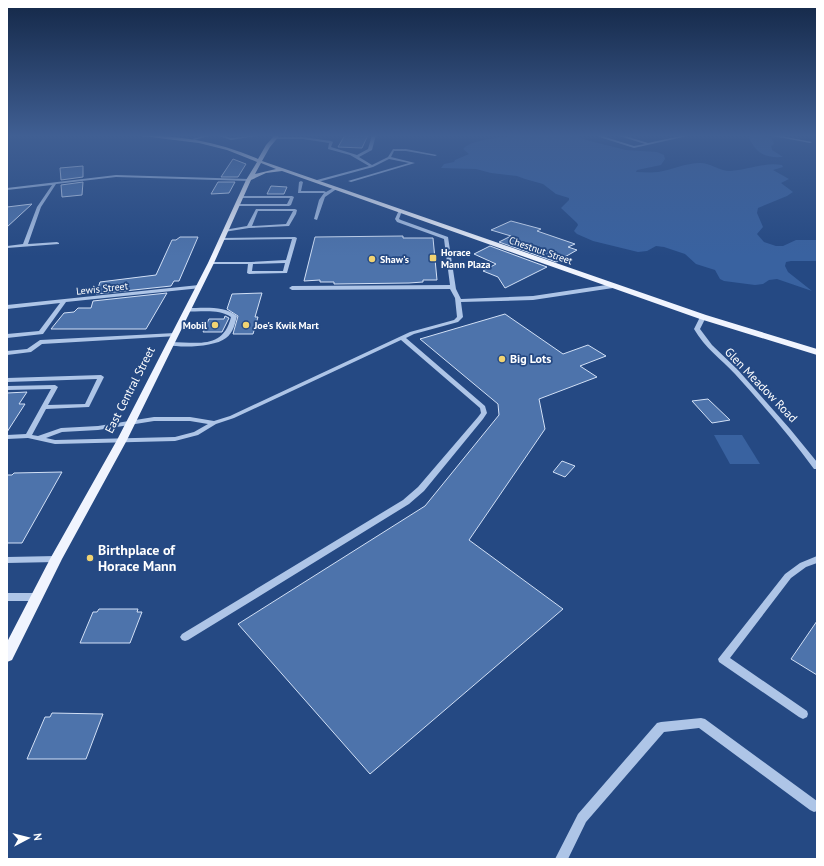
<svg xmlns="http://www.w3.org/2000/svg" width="824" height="866" font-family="'PT Sans',sans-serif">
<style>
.green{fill:#3962a0}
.building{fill:#4d73ab;stroke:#d2e0f6}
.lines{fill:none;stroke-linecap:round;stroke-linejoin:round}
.minor{fill:#aec5e7;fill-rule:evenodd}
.major{fill:#f0f4fe;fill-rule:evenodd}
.poi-dot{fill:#f1d372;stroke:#254983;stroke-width:1.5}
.labels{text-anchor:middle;stroke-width:3.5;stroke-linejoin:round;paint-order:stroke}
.far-street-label{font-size:10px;fill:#fff;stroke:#254983}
.far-poi-label{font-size:10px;font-weight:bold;fill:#fff;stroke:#254983;text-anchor:start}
.poi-label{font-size:12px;font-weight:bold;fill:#fff;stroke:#254983;text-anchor:start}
.street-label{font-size:12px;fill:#fff;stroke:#254983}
.near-poi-label{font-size:14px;font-weight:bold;fill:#fff;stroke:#254983;text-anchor:start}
</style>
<rect width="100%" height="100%" fill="#254983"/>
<!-- green -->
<g class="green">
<path d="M530,135H575L586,140L626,150L657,152L664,155L665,159L661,165L637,170L636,172C643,172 651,173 658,172C672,170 685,163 700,163C711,163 719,171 730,171C748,170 764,162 782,165L783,167L773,170L789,179L781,183L793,192L787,196L758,208L757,213L763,227L757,234L764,242L776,246H783L796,240H817V261H791L786,262L785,266L788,272L812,291L777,279L769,280L763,284L755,285L724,281L720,279L715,270L696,264L685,254L664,247L656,246L647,251L638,252L593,241L577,234L574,231L578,225L577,223L561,208L569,200V198L556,194L543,184L525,179L517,176L491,173L476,169L441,168L444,164L454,162L455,160L469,154L463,149C471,138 516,136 530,135Z"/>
<path d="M751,135L771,137L774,144L771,146L772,150L783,157C765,158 757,154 749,138Z"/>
<path d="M714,435H742L760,464H730Z"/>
</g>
<!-- building -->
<g class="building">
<path d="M345,135H368L362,148L338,147Z"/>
<path d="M233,159L246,164L238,177H221Z"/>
<path d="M83,166V177L61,180L60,168Z"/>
<path d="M83,182L82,195L62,197L61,185Z"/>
<path d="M218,182H235L229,193L211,194Z"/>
<path d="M271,186L287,187L284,194H267Z"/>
<path d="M32,204L7,227V207Z"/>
<path d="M511,221L541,229L537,231L575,244L568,247L577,250L556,262L499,242L511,236L491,230Z"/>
<path d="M403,236V238H433L437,280H423V282L409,283L334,284V282H320V280L304,281L315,237Z"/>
<path d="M180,237H198L179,281H174L171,286L96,294L100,282L156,275L172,240H176Z"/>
<path d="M490,246L547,267L505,288L498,277L483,271L496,264L474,254Z"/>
<path d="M167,293L146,329H51L64,313L74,312L78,308H91L93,301Z"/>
<path d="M262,293L255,317H258L253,334H233L238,316L227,309L232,294Z"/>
<path d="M505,314L563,354L588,345L606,356L580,366L597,377L539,399L545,429L469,540L563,609L370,774L238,624L425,506L499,415L498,404L420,339Z"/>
<path d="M225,316L229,318L222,332H203L209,319H224Z"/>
<path d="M27,392L19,404H25L7,432V393Z"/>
<path d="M708,399L730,420L712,423L692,401Z"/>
<path d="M562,461L575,466L565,477L553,472Z"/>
<path d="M62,472L22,543H7V475H12L14,473Z"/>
<path d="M99,609H138L137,612H142L130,643H80L93,612H97Z"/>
<path d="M817,621V675L791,659Z"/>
<path d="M52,713L103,714L86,759H27L45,717H50Z"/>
</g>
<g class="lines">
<!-- minor -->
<g class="minor">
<path d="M207,135H213L194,140L192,139Z"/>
<path d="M216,135H222L231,138L263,135L231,140Z"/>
<path d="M372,135H376L372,150L359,157L372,165L388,157L393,149H406L437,155L435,156L406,151H394L391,157L415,163L351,182L348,181L409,163L389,159L373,167L318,182L316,181L317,180L369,166L350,155L328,149L329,143L303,139H275L273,138L275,137H303L331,141L333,142L331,147L357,155L368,149Z"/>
<path d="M593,135H599L634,146L645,144L616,135H622L648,143L685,135H692L634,148Z"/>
<path d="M768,135H776L812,142L810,143Z"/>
<path d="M116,175L249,179L251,180L249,181L116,177L56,184L41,207L28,244L57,242L59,243V244L7,248V246L23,244L37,207L52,185L7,190V188Z"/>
<path d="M301,181L303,182L301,191H324L326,192L335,187L338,188L325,197L317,220L314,219L319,200L324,193H298L299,182Z"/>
<path d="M240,196H292L294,197L291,205L289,206H238L236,205L237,204H287L290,198H240Z"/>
<path d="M256,209H295L297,210L296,214L289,226L249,228L224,232V230L247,226ZM258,211H293L286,224L252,226Z"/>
<path d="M399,210L402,211L399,219L401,220L448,237L456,289L461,299L533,296L613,284L616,286L613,288L533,300L461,302L463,317L458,322L414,334L406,338L485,406L487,413L483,419L424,491L409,504L188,640L185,641L182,640L180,637L182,634L403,500L418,487L478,417L481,413L480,408L401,340L234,418L216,424L198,435L175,441L55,444L28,438L7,439V435L26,434L51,389L7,390V386L55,385L58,387L48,405L85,404L97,379L7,382V378L101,375L104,377L89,407L46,409L32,435L38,436L61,428L98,426L154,417H190L214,421L230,416L410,332L454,320L457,317L455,298L450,289L292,290L289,288L292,286L450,285L444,239L397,222L395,219ZM154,421H190L208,424L194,432L175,437L55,440L46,438L62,432L98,430Z"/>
<path d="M295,237L297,238L287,273L249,274L247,273L248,264H211L209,263L211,262H251L286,260L292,239L223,240L221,239V238ZM285,263L283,271H252L253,264Z"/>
<path d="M199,285L201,286V288L66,302L43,334L7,338V334L39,331L60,303L7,309V305Z"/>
<path d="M187,308C203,308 224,305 237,316C235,324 233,333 226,338C215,347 182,348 168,345V343L170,342C197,342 223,350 231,317C217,308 201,313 185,311V309Z"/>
<path d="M703,315L706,317L700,329L712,345L738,370L790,429L817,462V469H814C790,436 763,405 735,374C721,359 705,348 694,329L700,317Z"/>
<path d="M175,333L177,334V336L42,344L31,352L7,355V351L27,349L40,340Z"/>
<path d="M56,556L59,557L60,559L59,561L56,562L7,563V557Z"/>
<path d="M817,556V563L806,567L791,578L730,658L807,711L808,714L807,717L803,719L799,717L719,662L718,659L785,574L800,563Z"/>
<path d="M7,593H37L40,594L42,597L40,600L37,601H7Z"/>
<path d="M701,718L705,719L817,801V811L814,812L810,810L699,728L664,732L586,822L568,859H555L578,814L657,723L661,722Z"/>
</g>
<!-- major -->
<path class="major" d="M134,135C177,135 218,141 258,159L266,145L275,135H280L270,147L262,161L706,315L817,349V355L700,319L282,171L266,173L251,180L214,263L127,440L62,559L12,660L7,662V642L50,559L117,440L208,263L246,180L257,162L227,150L199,143ZM261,163L276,169L255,174Z"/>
</g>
<!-- sky -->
<linearGradient id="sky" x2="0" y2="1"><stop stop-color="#142848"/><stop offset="0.53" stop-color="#405f93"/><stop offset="1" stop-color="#405f93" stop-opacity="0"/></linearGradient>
<rect width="824" height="256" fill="url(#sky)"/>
<!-- markers -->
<g class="poi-dot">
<rect x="429" y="254" width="8" height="8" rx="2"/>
<circle cx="372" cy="259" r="4"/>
<circle cx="215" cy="325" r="4"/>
<circle cx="246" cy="325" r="4"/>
<circle cx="502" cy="359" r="4"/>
<circle cx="90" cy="558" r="4"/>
</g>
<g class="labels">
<!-- far-street labels -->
<g class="far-street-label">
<text transform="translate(541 250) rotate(19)" y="4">Chestnut Street</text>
<text transform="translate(102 288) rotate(-6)" y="4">Lewis Street</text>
</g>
<!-- far-poi labels -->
<g class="far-poi-label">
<text x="441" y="256">Horace<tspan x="441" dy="12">Mann Plaza</tspan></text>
<text x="380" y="263">Shaw's</text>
<text x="207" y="329" text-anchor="end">Mobil</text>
<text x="254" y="329">Joe's Kwik Mart</text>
</g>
<!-- poi labels -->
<g class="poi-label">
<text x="510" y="363">Big Lots</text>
</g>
<!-- street labels -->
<g class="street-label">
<text transform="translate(761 385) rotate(46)" y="4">Glen Meadow Road</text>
<text transform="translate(130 390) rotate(-63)" y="4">East Central Street</text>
</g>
<!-- near-poi labels -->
<g class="near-poi-label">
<text x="98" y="555">Birthplace of<tspan x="98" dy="16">Horace Mann</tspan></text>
</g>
</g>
<!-- border -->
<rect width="824" height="866" fill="none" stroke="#ffffff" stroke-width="16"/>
<!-- north arrow -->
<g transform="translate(28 838) rotate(83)" stroke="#254983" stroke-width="3" paint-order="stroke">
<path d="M0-3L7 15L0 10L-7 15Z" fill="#ffffff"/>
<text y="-6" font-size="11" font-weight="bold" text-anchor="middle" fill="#ffffff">N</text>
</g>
</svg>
